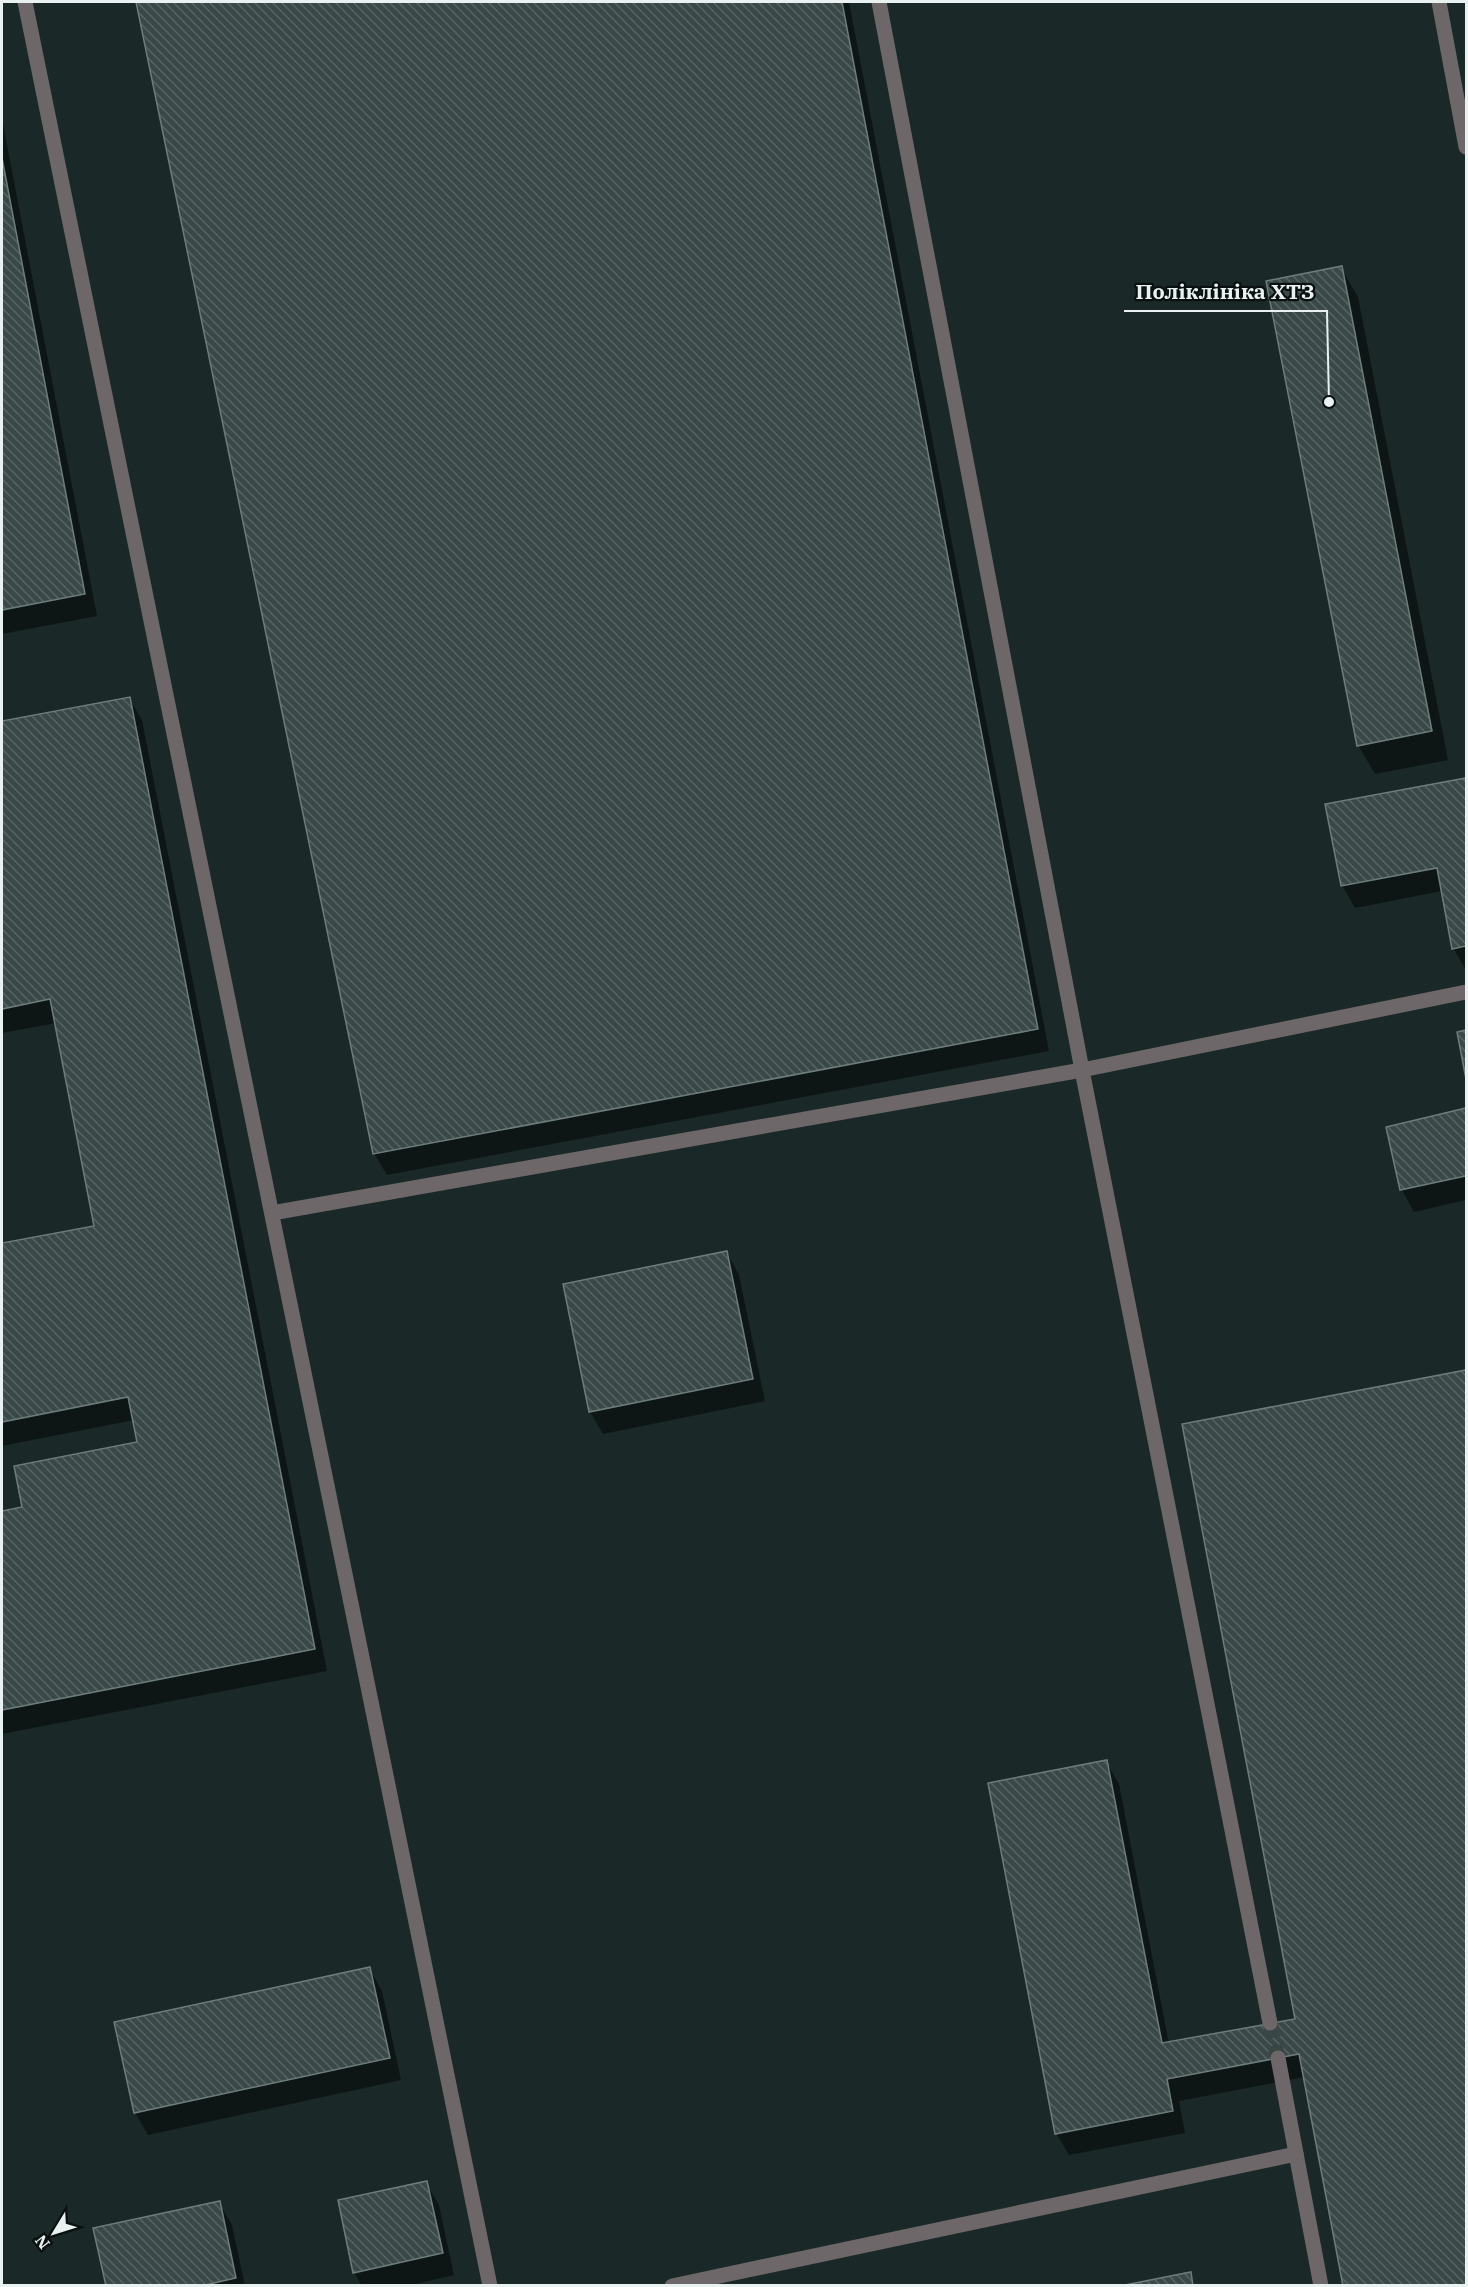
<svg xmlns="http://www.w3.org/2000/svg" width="1468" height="2287" font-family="'IBM Plex Serif',serif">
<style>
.shadow{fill:#0007}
.building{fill:url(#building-back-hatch);stroke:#6d7d7c;stroke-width:1.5}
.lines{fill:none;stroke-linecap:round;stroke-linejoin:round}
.minor-tunnel{stroke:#394646;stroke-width:15;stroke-dasharray:15 8;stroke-linecap:butt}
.minor{stroke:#6d6769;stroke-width:15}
.leader{fill:none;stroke:#e9f2f1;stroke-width:2}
.callout-dot{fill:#e9f2f1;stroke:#0a100f;stroke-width:2}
.callout-label{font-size:21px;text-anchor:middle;font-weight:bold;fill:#e9f2f1;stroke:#0a100f;stroke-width:4.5;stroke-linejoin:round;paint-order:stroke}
</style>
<defs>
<pattern id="building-back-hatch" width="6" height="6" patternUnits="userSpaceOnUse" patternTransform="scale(1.5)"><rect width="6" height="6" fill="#3a4948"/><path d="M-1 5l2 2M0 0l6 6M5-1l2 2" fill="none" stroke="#566463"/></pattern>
</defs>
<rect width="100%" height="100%" fill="#1a2828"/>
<!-- shadow -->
<g class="shadow">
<path d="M137,2H849L1049,1051L387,1175L374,1153Z"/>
<path d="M2,119L97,616L2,634Z"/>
<path d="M1341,268L1358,297L1448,760L1375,774L1358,745Z"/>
<path d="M129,698L142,720L327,1671L2,1734V1512L24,1508L138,1443L134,1420L2,1446V1245L96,1227L56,1023L2,1033V723Z"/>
<path d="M1466,779V970L1453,948L1442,891L1355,908L1342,885L1327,805Z"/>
<path d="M1466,1032V1071L1459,1033Z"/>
<path d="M1466,1110V1200L1414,1212L1402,1190L1387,1128Z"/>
<path d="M727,1253L739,1275L765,1401L603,1434L590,1412Z"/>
<path d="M1466,1372V2286H1345L1305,2077L1179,2101L1185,2133L1069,2155L1056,2133L1106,1762L1119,1784L1169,2044L1297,2020L1184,1425Z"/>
<path d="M369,1968L382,1991L401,2080L148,2135L135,2113Z"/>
<path d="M426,2183L439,2205L454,2275L408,2286H362L354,2272Z"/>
<path d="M219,2203L232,2225L245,2286H107Z"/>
</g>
<!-- building -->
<g class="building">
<path d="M136,2H842L1038,1029L373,1154Z"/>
<path d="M2,158L85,594L2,610Z"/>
<path d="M1342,266L1432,731L1357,746L1266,281Z"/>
<path d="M130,697L315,1649L2,1710V1511L22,1507L14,1466L137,1442L128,1397L2,1422V1243L94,1226L50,999L2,1009V721Z"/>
<path d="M1466,778V946L1452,949L1437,868L1341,886L1325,804Z"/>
<path d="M1466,1030V1079L1457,1032Z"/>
<path d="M1466,1108V1176L1400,1190L1386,1127Z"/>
<path d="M727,1251L753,1379L589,1412L563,1284Z"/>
<path d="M1466,1370V2286H1343L1299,2054L1167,2079L1173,2111L1055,2134L988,1783L1107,1760L1162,2043L1295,2019L1182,1424Z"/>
<path d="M370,1967L390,2058L134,2113L114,2022Z"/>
<path d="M427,2181L443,2253L353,2273L338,2200Z"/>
<path d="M220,2201L236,2278L201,2286H106L93,2228Z"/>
<path d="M1191,2272L1193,2286H1120Z"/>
</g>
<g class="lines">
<!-- minor-tunnel -->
<path class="minor-tunnel" d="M1270,2023L1278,2058"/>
<!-- minor -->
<g class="minor">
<path d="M25,2L490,2286"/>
<path d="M1439,2L1466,147"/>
<path d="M272,1213L1082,1070L879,2"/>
<path d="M1270,2023L1082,1070L1466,992"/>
<path d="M1278,2058L1321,2286"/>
<path d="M672,2286L1296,2154"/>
</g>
</g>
<!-- callouts -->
<path class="leader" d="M1329 402L1327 311H1124"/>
<circle class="callout-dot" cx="1329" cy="402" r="6"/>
<g class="callout-label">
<text x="1225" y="299">Поліклініка ХТЗ</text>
</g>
<!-- border -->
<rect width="1468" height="2287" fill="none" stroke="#e9f2f1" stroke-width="6"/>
<!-- north arrow -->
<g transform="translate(54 2233) rotate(232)" stroke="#0a100f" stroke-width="4.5" paint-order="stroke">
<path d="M0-4.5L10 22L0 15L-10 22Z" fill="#e9f2f1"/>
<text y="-9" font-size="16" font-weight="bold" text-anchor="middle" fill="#e9f2f1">N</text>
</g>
</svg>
